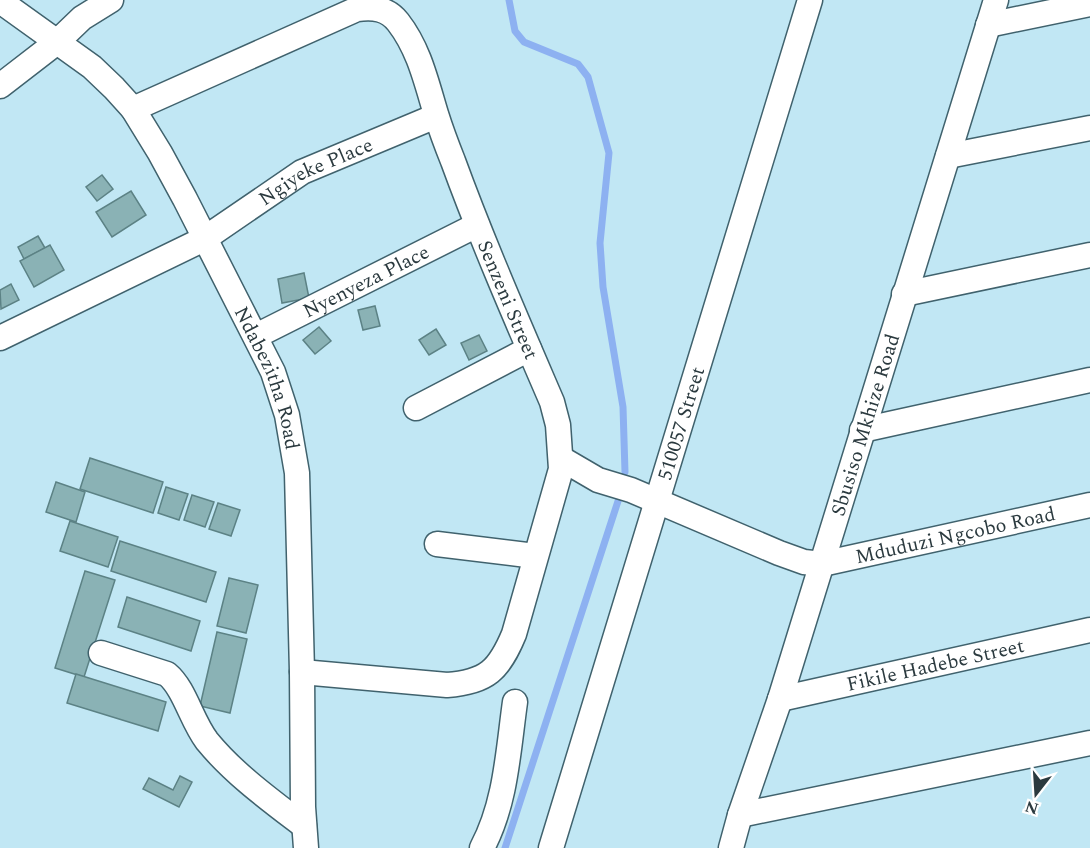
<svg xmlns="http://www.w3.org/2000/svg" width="1090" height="848" font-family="Spectral,serif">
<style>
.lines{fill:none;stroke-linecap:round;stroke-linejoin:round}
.stream{stroke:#8db1f1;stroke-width:7}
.building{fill:#8ab2b5;stroke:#5c8285;stroke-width:1.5}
.minor-casing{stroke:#40626d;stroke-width:27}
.minor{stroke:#fff;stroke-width:24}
.labels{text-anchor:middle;stroke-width:6;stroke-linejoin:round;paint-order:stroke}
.street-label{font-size:20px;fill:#2b3a3f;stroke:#fff}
</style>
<rect width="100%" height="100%" fill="#c1e7f4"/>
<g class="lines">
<!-- stream -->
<g class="stream">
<path d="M509,0L515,31L524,42L578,64L588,77L609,153L600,243L603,287L623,407L625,472"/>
<path d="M505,848L620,495"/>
</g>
</g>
<!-- building -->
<g class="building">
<path d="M102,175L113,189L97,201L86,187Z"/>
<path d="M131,191L146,215L112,237L96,212Z"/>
<path d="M38,236L45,248L24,259L18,247Z"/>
<path d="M50,245L64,270L34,287L20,261Z"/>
<path d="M304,273L309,298L282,303L278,279Z"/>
<path d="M11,284L19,300L1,309L0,290Z"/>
<path d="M375,306L380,326L363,330L358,310Z"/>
<path d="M319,327L331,341L315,354L303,340Z"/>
<path d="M436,329L446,345L429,355L419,340Z"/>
<path d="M479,335L487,351L469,360L461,343Z"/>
<path d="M90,458L163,482L153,513L80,489Z"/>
<path d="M56,482L85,492L76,522L46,512Z"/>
<path d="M166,487L188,494L179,520L158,513Z"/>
<path d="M192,495L214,502L205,527L184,520Z"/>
<path d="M218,503L240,510L231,536L209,529Z"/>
<path d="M70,521L118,537L108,567L60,551Z"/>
<path d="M120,541L216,572L206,602L111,571Z"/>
<path d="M85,571L115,580L84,677L55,668Z"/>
<path d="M229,578L258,585L246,633L217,626Z"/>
<path d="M127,597L200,621L191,651L118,627Z"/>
<path d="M217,632L247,639L230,713L200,706Z"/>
<path d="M76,674L166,702L158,731L67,703Z"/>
<path d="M180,776L192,782L179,807L143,789L149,778L173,790Z"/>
</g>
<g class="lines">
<!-- minor casing -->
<g class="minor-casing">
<g id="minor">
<path id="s1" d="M0,1L92,67L114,88L133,109L160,153L185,199L273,372L287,415L297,473L302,672L303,807L306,848"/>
<path d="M988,25L1090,4"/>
<path d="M0,86L57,42L82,18L111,0"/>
<path id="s2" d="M133,109L357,9C373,7 387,8 398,22C419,49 426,81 436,114C441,130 447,146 453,161C483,243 518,323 552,402L558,425L561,469L514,634C499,670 487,682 447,685L302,672"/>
<path d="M948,156L1090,128"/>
<path d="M904,294L1090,255"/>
<path id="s3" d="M256,336L477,225"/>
<path id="s4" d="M0,338L204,239L302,172L436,116"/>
<path d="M416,408L529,349"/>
<path d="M862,430L1090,380"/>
<path id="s5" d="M562,459L598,480L631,490L779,553L804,562L822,564L1090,505"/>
<path d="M437,544L535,556"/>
<path d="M101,653L167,674C185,689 191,720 207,741C234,774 270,800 304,826"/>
<path id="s6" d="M780,699L1090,630"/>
<path d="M740,815L1090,743"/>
<path d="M482,848C506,803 508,752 515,702"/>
<path id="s7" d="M551,848L810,0"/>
<path id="s8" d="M731,848L740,815L780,699L996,0"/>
</g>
</g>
<!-- minor -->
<use href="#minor" class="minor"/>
</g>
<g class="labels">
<!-- street labels -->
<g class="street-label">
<text dy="7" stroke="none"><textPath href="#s4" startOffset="358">Ngiyeke Place</textPath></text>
<text dy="7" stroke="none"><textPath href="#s3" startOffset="123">Nyenyeza Place</textPath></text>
<text dy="7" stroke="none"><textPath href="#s2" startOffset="590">Senzeni Street</textPath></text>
<text dy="7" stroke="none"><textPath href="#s1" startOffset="474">Ndabezitha Road</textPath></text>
<text dy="7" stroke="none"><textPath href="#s7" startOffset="444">510057 Street</textPath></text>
<text dy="7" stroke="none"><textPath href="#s8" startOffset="444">Sbusiso Mkhize Road</textPath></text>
<text dy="7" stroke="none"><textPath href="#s5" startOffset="418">Mduduzi Ngcobo Road</textPath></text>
<text dy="7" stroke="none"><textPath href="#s6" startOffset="159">Fikile Hadebe Street</textPath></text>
</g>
</g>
<!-- north arrow -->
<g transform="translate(1036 794) rotate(197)" stroke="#ffffff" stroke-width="4.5" paint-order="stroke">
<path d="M0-4.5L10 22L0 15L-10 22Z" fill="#2b3a3f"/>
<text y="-9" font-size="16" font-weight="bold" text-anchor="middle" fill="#2b3a3f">N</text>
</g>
</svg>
